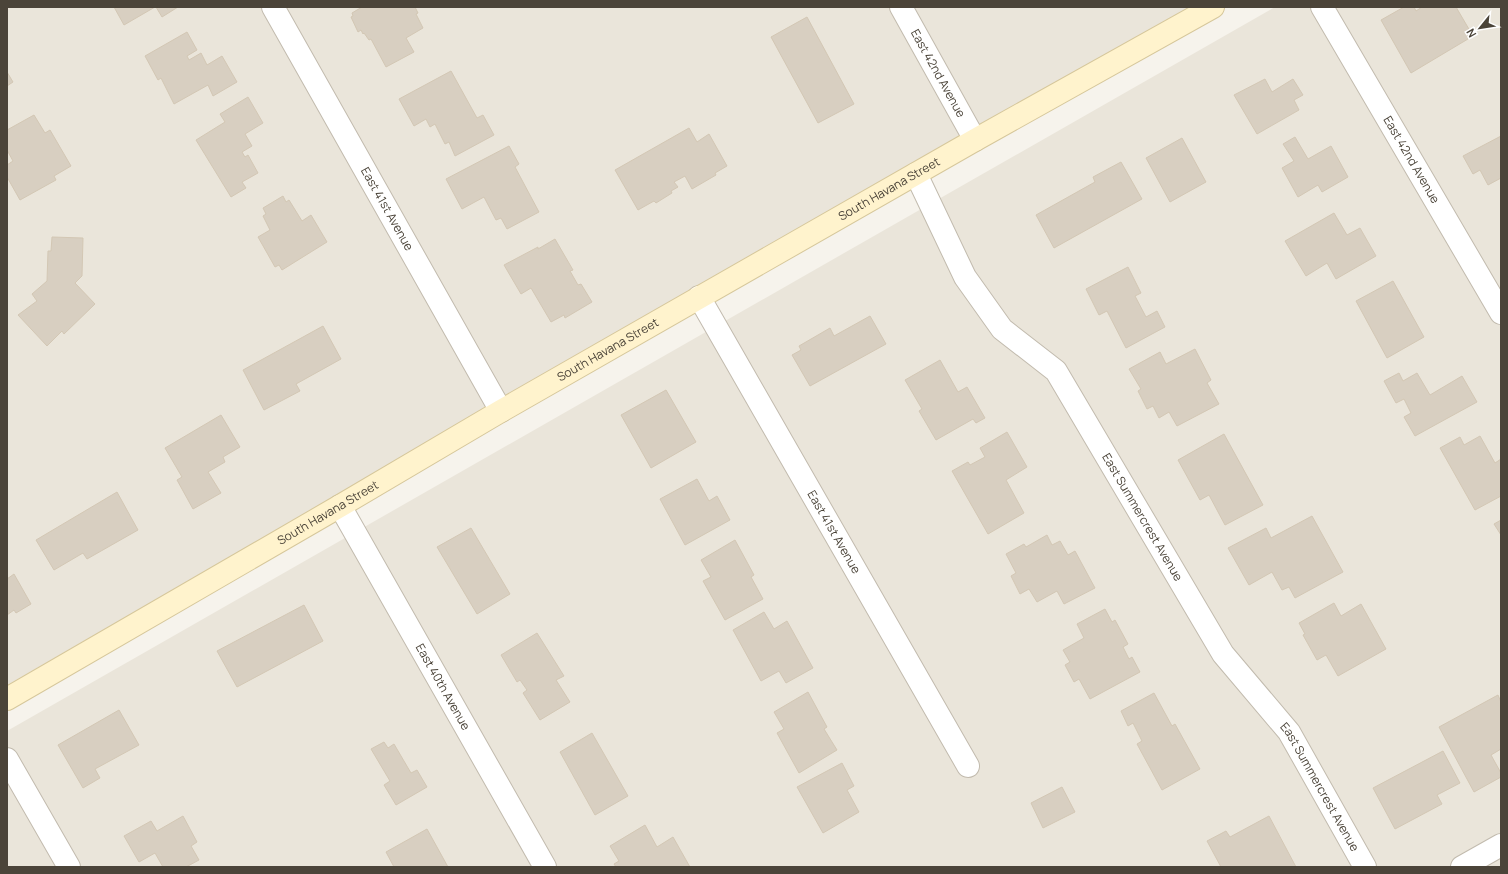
<svg xmlns="http://www.w3.org/2000/svg" width="1508" height="874" font-family="Manrope,sans-serif">
<style>
.residential{fill:#eae5da}
.building{fill:#d8cfc1;stroke:#d3c7b4}
.lines{fill:none;stroke-linecap:round;stroke-linejoin:round}
.street-casing{stroke:#c2bbae;stroke-width:24}
.secondary-casing{stroke:#d6c79b;stroke-width:24}
.street{stroke:#fff;stroke-width:22}
.secondary{stroke:#fff3cd;stroke-width:22}
.labels{text-anchor:middle;stroke-width:4;stroke-linejoin:round;paint-order:stroke}
.street-label{font-size:12px;fill:#4b4439;stroke:#fff}
</style>
<rect width="100%" height="100%" fill="#f6f3ec"/>
<!-- residential -->
<g class="residential">
<path d="M7,7H1194L7,685Z"/>
<path d="M1275,7H1501V867H7V731Z"/>
</g>
<!-- building -->
<g class="building">
<path d="M114,7H155L124,25Z"/>
<path d="M156,7H178L162,17Z"/>
<path d="M362,7H415L418,13L416,14L423,28L406,38L414,52L386,67L371,39L369,40L364,33L363,34L361,30L358,32L351,17L353,16L352,13Z"/>
<path d="M1404,7H1414L1416,11L1422,7H1456L1473,36L1411,73L1381,20Z"/>
<path d="M807,17L854,104L818,123L771,37Z"/>
<path d="M187,32L197,50L187,56L189,60L201,53L207,65L222,56L237,82L213,96L208,85L174,104L161,78L158,80L145,56Z"/>
<path d="M451,71L477,118L483,115L494,135L455,156L449,142L445,144L435,124L430,127L426,119L414,126L399,99Z"/>
<path d="M7,72L13,82L7,86Z"/>
<path d="M1265,79L1272,92L1293,79L1303,95L1294,100L1299,110L1257,134L1234,95Z"/>
<path d="M248,97L263,123L245,134L252,146L242,152L245,157L248,155L258,173L242,182L246,188L231,197L196,140L225,122L220,114Z"/>
<path d="M34,115L45,133L50,130L71,166L54,176L56,180L20,200L7,177V165L13,161L7,150V130Z"/>
<path d="M689,128L697,142L709,134L727,166L715,173L716,175L692,189L685,176L674,182L678,187L671,191L672,193L656,203L654,201L638,210L615,170Z"/>
<path d="M1501,136V178L1488,185L1480,170L1473,174L1463,156Z"/>
<path d="M1295,137L1308,159L1331,146L1348,177L1322,192L1318,185L1298,197L1282,168L1294,161L1283,144Z"/>
<path d="M1182,138L1206,182L1170,202L1146,158Z"/>
<path d="M509,146L519,164L515,167L539,212L507,229L501,218L496,220L484,197L462,209L446,179Z"/>
<path d="M1121,162L1142,199L1054,248L1036,215L1095,182L1093,177Z"/>
<path d="M283,196L286,202L289,200L302,221L311,215L327,242L282,270L279,265L275,267L258,237L270,230L263,216L266,214L263,208Z"/>
<path d="M1334,213L1347,235L1360,228L1376,256L1336,279L1327,263L1306,276L1285,241Z"/>
<path d="M52,237L83,238L82,276L75,283L95,304L64,334L62,331L47,346L18,315L37,301L32,294L47,281L48,251H51Z"/>
<path d="M555,239L573,270L570,271L578,285L581,284L592,302L565,318L564,315L551,322L531,288L521,294L504,265L538,247V249Z"/>
<path d="M1128,267L1141,293L1135,296L1146,317L1157,311L1165,327L1126,348L1107,311L1099,315L1086,289Z"/>
<path d="M1393,281L1424,337L1387,358L1356,301Z"/>
<path d="M870,316L886,344L810,386L792,355L801,350L799,346L830,328L834,336Z"/>
<path d="M323,326L341,359L296,384L300,391L264,410L243,370Z"/>
<path d="M1195,349L1211,380L1207,383L1219,404L1177,426L1169,412L1159,418L1153,406L1147,409L1138,391L1141,389L1129,369L1160,352L1166,364Z"/>
<path d="M940,360L958,392L967,387L985,418L976,423L973,419L936,440L919,411L922,409L905,380Z"/>
<path d="M1399,373L1403,381L1417,373L1430,395L1462,376L1477,402L1415,436L1404,417L1411,413L1404,399L1396,403L1384,381Z"/>
<path d="M666,390L696,442L651,468L621,415Z"/>
<path d="M221,415L240,447L223,457L225,462L208,472L221,493L193,509L177,480L182,477L165,448Z"/>
<path d="M1007,432L1027,467L1006,480L1024,513L988,534L952,471L968,462L970,465L985,457L980,448Z"/>
<path d="M1224,434L1263,505L1225,525L1209,495L1200,500L1178,460Z"/>
<path d="M1480,436L1495,463L1501,459V496L1475,510L1440,448L1460,437L1464,445Z"/>
<path d="M697,479L709,501L717,496L730,520L685,545L660,499Z"/>
<path d="M117,492L138,530L87,559L83,553L54,570L36,540Z"/>
<path d="M1312,516L1343,572L1295,598L1289,587L1282,590L1272,572L1249,585L1228,548L1266,528L1271,538Z"/>
<path d="M1501,520V535L1494,524Z"/>
<path d="M471,528L510,594L477,614L437,547Z"/>
<path d="M1047,535L1052,545L1060,541L1068,555L1075,551L1095,588L1064,604L1057,591L1037,602L1029,589L1020,594L1011,576L1016,573L1006,554L1024,544L1026,547Z"/>
<path d="M735,540L754,575L751,577L763,599L725,620L703,581L711,577L701,560Z"/>
<path d="M14,574L31,604L16,613L14,610L7,615V579Z"/>
<path d="M1334,603L1341,616L1361,604L1386,649L1338,676L1326,655L1317,660L1303,635L1305,634L1299,623Z"/>
<path d="M304,605L323,641L237,687L217,651Z"/>
<path d="M1105,609L1112,622L1115,620L1128,644L1123,647L1129,659L1132,657L1140,672L1090,699L1079,679L1074,682L1065,665L1070,662L1063,650L1084,638L1077,624Z"/>
<path d="M764,612L774,629L787,621L813,668L786,683L779,671L761,681L733,630Z"/>
<path d="M537,633L564,676L556,680L570,702L540,720L523,693L527,690L520,680L517,682L501,655Z"/>
<path d="M808,692L827,727L824,729L837,750L799,773L777,733L784,729L774,712Z"/>
<path d="M1154,693L1172,726L1175,724L1200,769L1162,790L1137,744L1142,741L1133,723L1128,726L1121,711Z"/>
<path d="M1498,695L1501,702V749L1491,755L1501,773V777L1474,792L1439,727Z"/>
<path d="M119,710L139,745L95,769L100,778L83,788L58,745Z"/>
<path d="M592,733L628,796L595,815L560,752Z"/>
<path d="M384,742L388,748L394,744L411,773L417,770L427,787L396,805L384,785L390,781L371,749Z"/>
<path d="M1443,751L1460,783L1437,795L1442,804L1395,829L1373,788Z"/>
<path d="M842,763L854,786L847,790L859,812L823,833L797,787Z"/>
<path d="M1062,787L1075,812L1043,828L1031,803Z"/>
<path d="M183,816L197,842L191,846L199,860L186,867H163L155,853L139,862L124,836L151,821L157,831Z"/>
<path d="M1269,816L1296,867H1221L1207,841L1226,831L1230,837Z"/>
<path d="M645,825L657,847L673,837L690,867H616L614,864L619,861L610,846Z"/>
<path d="M427,829L448,867H394L386,852Z"/>
</g>
<g class="lines">
<!-- street casing -->
<g class="street-casing">
<g id="street">
<path id="s1" d="M273,7L501,411"/>
<path id="s2" d="M901,7L975,140"/>
<path id="s3" d="M1322,7L1501,313"/>
<path id="s4" d="M916,174L965,277L1002,329L1056,371L1223,654L1289,732L1365,867"/>
<path id="s5" d="M699,297L968,766"/>
<path id="s6" d="M340,506L545,867"/>
<path d="M7,759L69,867"/>
<path d="M1462,867L1501,845"/>
</g>
</g>
<!-- secondary casing -->
<g class="secondary-casing">
<g id="secondary">
<path id="s7" d="M7,699L340,506L501,411L975,140L1213,7"/>
</g>
</g>
<!-- street -->
<use href="#street" class="street"/>
<!-- secondary -->
<use href="#secondary" class="secondary"/>
</g>
<g class="labels">
<!-- street labels -->
<g class="street-label">
<text dy="4" stroke="none"><textPath href="#s2" startOffset="76">East 42nd Avenue</textPath></text>
<text dy="4" stroke="none"><textPath href="#s3" startOffset="177">East 42nd Avenue</textPath></text>
<text dy="4" stroke="none"><textPath href="#s7" startOffset="1019">South Havana Street</textPath></text>
<text dy="4" stroke="none"><textPath href="#s1" startOffset="232">East 41st Avenue</textPath></text>
<text dy="4" stroke="none"><textPath href="#s7" startOffset="695">South Havana Street</textPath></text>
<text dy="4" stroke="none"><textPath href="#s7" startOffset="371">South Havana Street</textPath></text>
<text dy="4" stroke="none"><textPath href="#s4" startOffset="416">East Summercrest Avenue</textPath></text>
<text dy="4" stroke="none"><textPath href="#s5" startOffset="271">East 41st Avenue</textPath></text>
<text dy="4" stroke="none"><textPath href="#s6" startOffset="208">East 40th Avenue</textPath></text>
<text dy="4" stroke="none"><textPath href="#s4" startOffset="740">East Summercrest Avenue</textPath></text>
</g>
</g>
<!-- border -->
<rect width="1508" height="874" fill="none" stroke="#4b4439" stroke-width="16"/>
<!-- north arrow -->
<g transform="translate(1480 28) rotate(240)" stroke="#ffffff" stroke-width="3" paint-order="stroke">
<path d="M0-3L7 15L0 10L-7 15Z" fill="#4b4439"/>
<text y="-6" font-size="11" font-weight="bold" text-anchor="middle" fill="#4b4439">N</text>
</g>
</svg>
